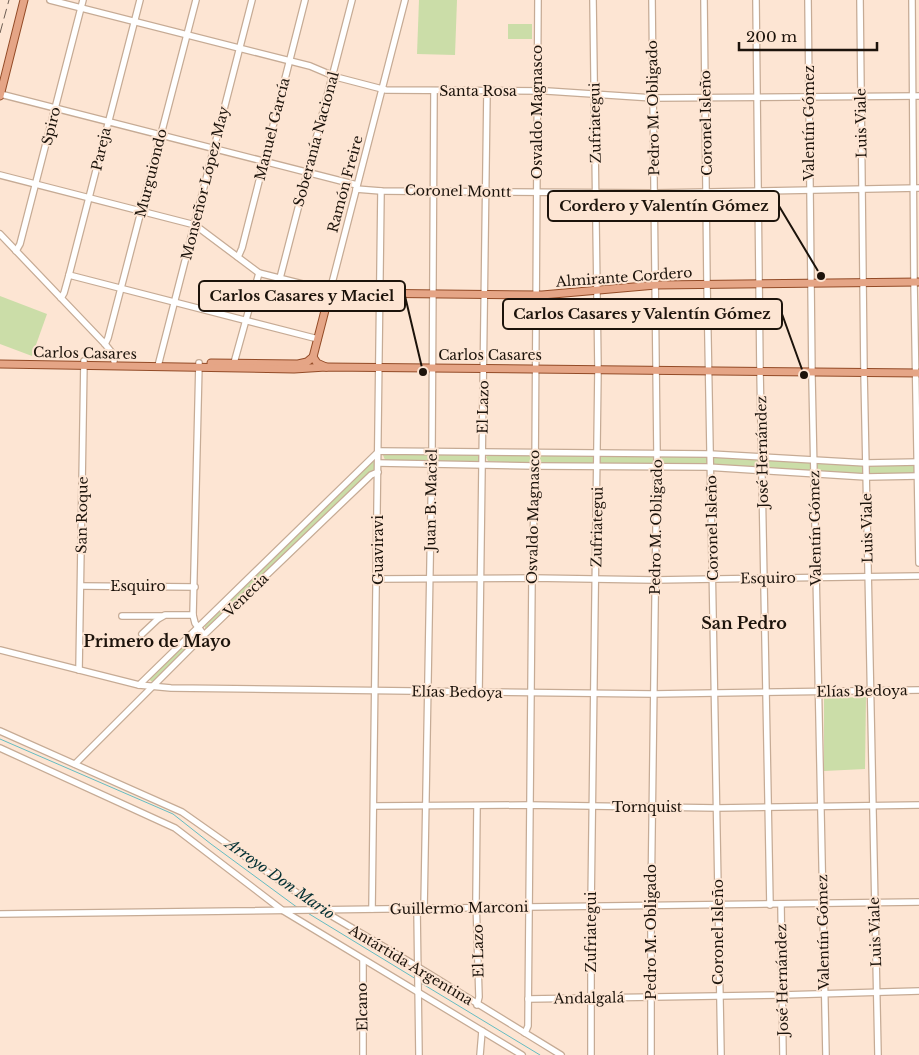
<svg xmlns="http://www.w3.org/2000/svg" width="919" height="1055" font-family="'Libre Baskerville',serif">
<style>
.green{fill:#cbdda8}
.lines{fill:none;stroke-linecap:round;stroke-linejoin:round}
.stream{stroke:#65bcc2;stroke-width:1}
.minor-casing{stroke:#c6ab95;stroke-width:8}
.major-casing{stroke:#934b27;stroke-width:9}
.minor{stroke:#fff;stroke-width:5.5}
.major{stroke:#e5a586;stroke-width:7}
.rail{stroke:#6d5e53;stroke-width:1;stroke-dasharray:10 5;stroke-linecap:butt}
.labels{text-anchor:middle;stroke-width:4;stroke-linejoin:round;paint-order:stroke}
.street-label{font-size:14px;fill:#1c130b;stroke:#fde5d3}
.water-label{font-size:15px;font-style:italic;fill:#043033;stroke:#fde5d3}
.quarter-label{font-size:16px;font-weight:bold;fill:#1c130b;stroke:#fde5d3}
.leader{fill:none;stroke:#1c130b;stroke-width:2}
.callout-dot{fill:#1c130b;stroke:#fde5d3;stroke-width:2}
.callout{fill:#fde5d3;stroke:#1c130b;stroke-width:2}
.callout-label{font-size:15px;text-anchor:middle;font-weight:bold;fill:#1c130b}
</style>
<rect width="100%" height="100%" fill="#fde5d3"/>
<!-- green -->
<g class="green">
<path d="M419,0H457L455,55L417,54Z"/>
<rect x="508" y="24" width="24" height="15"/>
<path d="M0,296L47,314L32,356L0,344Z"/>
<path d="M386,453L427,454L429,457V460L427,462L385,460L383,455Z"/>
<path d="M478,454L480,456L478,461L438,462L435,457L437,455Z"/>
<path d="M537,454L711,455L919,464V473L867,475L710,464H534L488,461L486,457L488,455Z"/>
<path d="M375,458L377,466L209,628L205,629V626Z"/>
<path d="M198,632H200L201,636L155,681L152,682L150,680V678Z"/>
<path d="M866,697L865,769L824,771V698Z"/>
</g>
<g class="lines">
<!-- stream -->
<g class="stream">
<path d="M0,739L173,814L211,844L298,908"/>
<path d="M306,912L416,979"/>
<path d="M421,983L540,1055"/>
</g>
<!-- minor casing -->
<g class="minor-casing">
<g id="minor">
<path d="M50,0L310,66L336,77L386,90L547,91L653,98L919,96"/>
<path d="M704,0L707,284L721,1055"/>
<path d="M756,0L760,371L770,905"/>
<path d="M808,0L812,378L826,1055"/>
<path d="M860,0L864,372L878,1055"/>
<path d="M912,0L914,282L919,563"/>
<path d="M0,94L357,185"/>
<path d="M0,175L195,225L259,273L330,291L405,0"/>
<path d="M356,189L381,191L654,193L919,188"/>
<path d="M0,234L105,344L113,354L114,361"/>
<path d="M16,251L20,244L83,0"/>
<path d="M238,257L242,248L305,0"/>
<path d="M69,275L318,339"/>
<path d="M280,278L352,0"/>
<path d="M61,298L64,293L69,275L140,0"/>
<path d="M105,344L108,338L196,0"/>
<path d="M199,363L193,615L195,623L204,635"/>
<path d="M234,363L259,273"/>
<path d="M158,366L252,0"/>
<path d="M378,463L535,466L706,467L866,477L919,476"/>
<path d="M377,579L532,578L654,580L919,576"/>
<path d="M81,586L195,587"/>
<path d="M122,616H161"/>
<path d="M142,634L158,619L165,615H193"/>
<path d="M0,650L139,685L171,688L653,694L919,690"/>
<path d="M79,670L84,361"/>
<path d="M139,685L379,451L710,454L866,463L919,462"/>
<path d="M479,692L487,91"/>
<path d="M0,731L182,812L320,909L413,964L561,1055"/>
<path d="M0,748L175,828L282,910L522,1055"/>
<path d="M75,764L204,635L371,475L378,472"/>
<path d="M374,806L529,805L717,808L919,805"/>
<path d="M781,905L783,1055"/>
<path d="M372,909L381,191"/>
<path d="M417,909L419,1055"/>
<path d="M424,909L432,451L434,91"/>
<path d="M0,914L919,902"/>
<path d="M528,999L782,995L919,991"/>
<path d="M477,1005L479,997L476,899L477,806"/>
<path d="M525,1033L528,1026L532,578L535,474L538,0"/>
<path d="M363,1055V960"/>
<path d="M480,1055L482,1031"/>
<path d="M591,1055V907L598,369L593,0"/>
<path d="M651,1055V906L657,453L652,0"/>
</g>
</g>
<!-- major casing -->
<g class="major-casing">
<g id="major">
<path d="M0,96L24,0"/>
<path d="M211,363L298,364L307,362L313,357"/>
<path d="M0,364L294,369L326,367L919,373"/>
<path d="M326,367L317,363L313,357L330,291L354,293L542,295L656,285L919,282"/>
</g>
</g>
<!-- minor -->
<use href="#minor" class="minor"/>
<!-- major -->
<use href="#major" class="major"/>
<!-- rail -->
<path class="rail" d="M0,33L9,0"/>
</g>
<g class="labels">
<!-- street labels -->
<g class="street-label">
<text x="478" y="96">Santa Rosa</text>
<text transform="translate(653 108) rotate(-91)" y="5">Pedro M. Obligado</text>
<text transform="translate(537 112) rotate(-90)" y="5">Osvaldo Magnasco</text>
<text transform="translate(595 123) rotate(-91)" y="5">Zufriategui</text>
<text transform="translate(706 123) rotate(-91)" y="5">Coronel Isleño</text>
<text transform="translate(809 123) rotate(-90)" y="5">Valentín Gómez</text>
<text transform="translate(861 123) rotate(-91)" y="5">Luis Viale</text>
<text transform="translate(51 126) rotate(-76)" y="5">Spiro</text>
<text transform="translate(272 129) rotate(-76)" y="5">Manuel García</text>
<text transform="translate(316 139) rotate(-75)" y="5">Soberanía Nacional</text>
<text transform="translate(101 149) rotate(-77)" y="5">Pareja</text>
<text transform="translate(151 173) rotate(-76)" y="5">Murguiondo</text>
<text transform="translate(205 183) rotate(-76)" y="5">Monseñor López May</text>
<text transform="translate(345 184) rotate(-75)" y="5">Ramón Freire</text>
<text transform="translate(458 191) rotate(1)" y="5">Coronel Montt</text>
<text transform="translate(624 277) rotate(-4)" y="5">Almirante Cordero</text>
<text transform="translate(85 353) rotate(1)" y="5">Carlos Casares</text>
<text x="490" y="360">Carlos Casares</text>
<text transform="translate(483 407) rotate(-89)" y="5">El Lazo</text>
<text transform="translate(762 452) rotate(-91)" y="5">José Hernández</text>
<text transform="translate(431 500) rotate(-89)" y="5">Juan B. Maciel</text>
<text transform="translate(82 515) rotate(-89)" y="5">San Roque</text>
<text transform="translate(533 517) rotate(-89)" y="5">Osvaldo Magnasco</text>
<text transform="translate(597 527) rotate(-89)" y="5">Zufriategui</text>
<text transform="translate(656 527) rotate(-89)" y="5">Pedro M. Obligado</text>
<text transform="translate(712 528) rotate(-91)" y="5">Coronel Isleño</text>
<text transform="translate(815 528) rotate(-91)" y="5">Valentín Gómez</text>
<text transform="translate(867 528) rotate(-91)" y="5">Luis Viale</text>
<text transform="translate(378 550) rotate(-90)" y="5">Guaviravi</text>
<text transform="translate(768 578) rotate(-1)" y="5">Esquiro</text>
<text x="138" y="591">Esquiro</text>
<text transform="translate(246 595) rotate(-44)" y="5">Venecia</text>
<text transform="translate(862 691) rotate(-1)" y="5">Elías Bedoya</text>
<text transform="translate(457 692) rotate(1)" y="5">Elías Bedoya</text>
<text x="647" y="812">Tornquist</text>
<text transform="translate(459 908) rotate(-1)" y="5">Guillermo Marconi</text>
<text transform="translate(591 932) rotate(-90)" y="5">Zufriategui</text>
<text transform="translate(651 932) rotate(-90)" y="5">Pedro M. Obligado</text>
<text transform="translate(718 932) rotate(-90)" y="5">Coronel Isleño</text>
<text transform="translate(823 932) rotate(-91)" y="5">Valentín Gómez</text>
<text transform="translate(875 932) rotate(-92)" y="5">Luis Viale</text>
<text transform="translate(478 951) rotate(-91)" y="5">El Lazo</text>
<text transform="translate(411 965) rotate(31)" y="5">Antártida Argentina</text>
<text transform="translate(782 980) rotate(-91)" y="5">José Hernández</text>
<text transform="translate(589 998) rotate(-1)" y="5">Andalgalá</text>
<text transform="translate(362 1007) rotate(-91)" y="5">Elcano</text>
</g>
<!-- water labels -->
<g class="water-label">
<text transform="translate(280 879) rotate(35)" y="5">Arroyo Don Mario</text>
</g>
<!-- quarter labels -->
<g class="quarter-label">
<text x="744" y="629">San Pedro</text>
<text x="157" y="647">Primero de Mayo</text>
</g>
</g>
<!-- callouts -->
<path class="leader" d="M821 276L779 206M423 372L405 296M804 375L782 314"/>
<g class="callout-dot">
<circle cx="821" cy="276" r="5"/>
<circle cx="423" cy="372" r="5"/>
<circle cx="804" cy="375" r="5"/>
</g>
<g class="callout">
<rect x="548" y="191" width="231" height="30" rx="5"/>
<rect x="199" y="281" width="206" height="30" rx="5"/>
<rect x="503" y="299" width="279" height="30" rx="5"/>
</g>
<g class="callout-label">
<text x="664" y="211">Cordero y Valentín Gómez</text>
<text x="302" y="301">Carlos Casares y Maciel</text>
<text x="642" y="319">Carlos Casares y Valentín Gómez</text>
</g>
<!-- scale -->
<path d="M739 42v8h138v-8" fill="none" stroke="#1c130b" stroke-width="2.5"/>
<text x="746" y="42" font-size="15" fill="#1c130b" stroke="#fde5d3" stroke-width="4" paint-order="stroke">200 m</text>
</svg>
